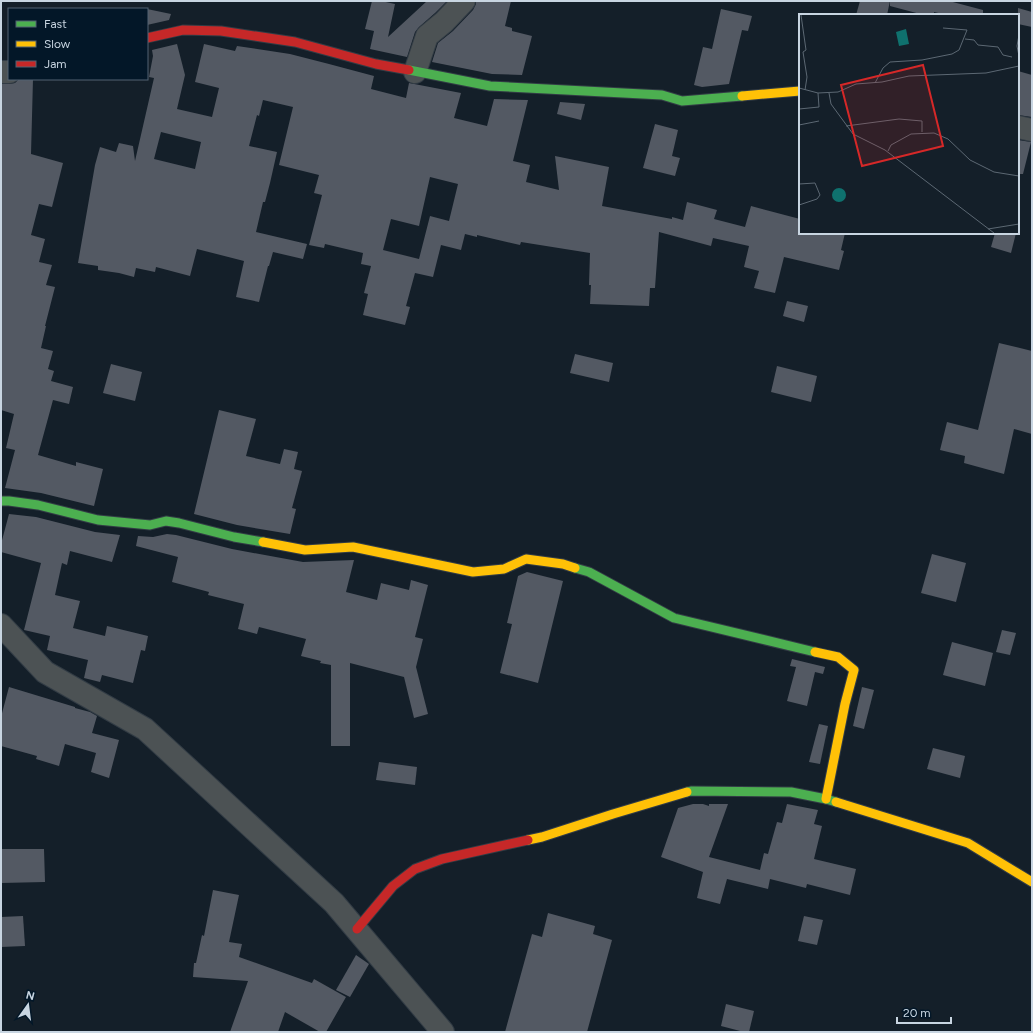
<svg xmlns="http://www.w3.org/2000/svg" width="1033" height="1033" font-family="Figtree,sans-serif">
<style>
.building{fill:#535963;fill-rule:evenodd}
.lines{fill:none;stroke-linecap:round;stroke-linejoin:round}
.street-casing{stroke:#323c45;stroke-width:24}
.fast-casing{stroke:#323c45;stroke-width:11}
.slow-casing{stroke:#323c45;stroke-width:11}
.jam-casing{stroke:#323c45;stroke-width:11}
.street{stroke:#4c5254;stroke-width:22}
.fast{stroke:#4caf50;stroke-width:9}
.slow{stroke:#ffc107;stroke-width:9}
.jam{stroke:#c62828;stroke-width:9}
.inset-road{fill:none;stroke:#5c6873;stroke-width:1}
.view{fill:#d62828;fill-opacity:0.15;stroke:#d62828;stroke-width:2}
.inset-edge{fill:none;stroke:#c8d5e1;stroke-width:2}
</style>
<rect width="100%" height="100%" fill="#141f29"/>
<!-- building -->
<g class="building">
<path d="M372,1H381L395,4L388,37L427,1H447L435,13L419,27L415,32L407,57L370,49L374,31L365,29Z"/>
<path d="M476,1H511L505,26L512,28V31L532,36L522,75L492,74L432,62L438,43L453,31L473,10L476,4Z"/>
<path d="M860,1H890L887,15H856Z"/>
<path d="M890,1H949L983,10V15H947L934,12V15H924L890,6Z"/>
<path d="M1018,8L1032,12V27L1018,24Z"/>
<path d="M147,9L171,14L169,20L147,25Z"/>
<path d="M721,9L752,16L748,31L742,30L729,84L702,87L694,85L703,47L712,49Z"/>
<path d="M177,44L185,75L177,109L212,117L219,88L195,82L204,44L235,51L237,46L290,54L329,64L374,76L371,89L406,98L409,83L461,93L454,118L487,126L494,99L528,100L513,161L530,165L526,182L559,190L555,156L609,167L602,206L672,219V217L683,220L687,202L717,210L714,219L745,227L751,206L800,219V233H845L841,250L844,251L839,270L784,257L775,293L754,288L759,271L744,267L749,246L713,238L711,246L659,232L655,288H650L649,306L590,304L591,285H589L590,253L521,242L520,245L477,235V237L465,234L461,250L441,245L433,277L415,273L406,306L410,307L405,325L363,315L368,294L364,293L371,266L361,264L363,253L325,244L324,248L309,245L322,195L314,193L319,175L279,165L293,107L263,100L259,116L257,115L249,146L277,152L270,183L265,202H263L256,232L307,244L303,259L273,252L269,266H268L259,302L236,297L244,261L197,249L190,276L156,267L155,272L136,268L134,277L119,273L98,270V266L78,263L95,165L100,147L116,152L119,143L133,146L135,161L154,78L149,77L153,56L152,50ZM161,132L201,142L195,169L154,159ZM430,177L458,184L449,221L430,216L419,259L383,250L391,219L419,226Z"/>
<path d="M1018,71L1032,75V117L1018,115Z"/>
<path d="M19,79H33L31,154L63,163L52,207L39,204L31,235L45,239L39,262L52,265L46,285L55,287L45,326H46L41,348L53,351L48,369L54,371L51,381L73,387L69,404L53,400L38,455L76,466V462L103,469L94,506L41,493L5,488L15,450L6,448L14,414L1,410V84H9L15,83Z"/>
<path d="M560,102L585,104L581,120L557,114Z"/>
<path d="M655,124L678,130L672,156L680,158L675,176L643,168Z"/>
<path d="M1018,140L1031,142L1023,174H1018Z"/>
<path d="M995,233H1016L1011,253L991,247Z"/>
<path d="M787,301L808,306L804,322L783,316Z"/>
<path d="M999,343L1032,351V434L1014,429L1004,474L964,463L965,456L940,450L947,422L978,430Z"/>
<path d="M575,354L613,363L609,382L570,373Z"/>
<path d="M111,364L142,372L135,401L103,393Z"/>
<path d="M777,366L817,376L811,402L771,392Z"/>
<path d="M219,410L256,419L246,456L280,464L284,449L298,452L294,469L302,471L292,508L296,509L290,534L237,525L194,514Z"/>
<path d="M9,514L36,517L95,532L120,535L112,562L70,551L67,565L62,563L55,595L80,601L73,628L105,636L107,626L148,636L145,651L141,650L133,683L102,675L100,682L84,678L88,660L47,650L50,636L24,630L41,563L1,552V544Z"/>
<path d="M167,534L176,535L232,549L303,562L354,560L346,592L377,600L381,583L409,590L411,580L428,585L415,637L423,639L416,667L428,714L414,718L404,677L350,663V746H331V665L320,663L321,661L301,656L306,639L259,627L257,634L238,629L244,604L208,595L209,592L172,582L178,557L136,546L138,536L153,537Z"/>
<path d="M932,554L966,563L956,602L921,593Z"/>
<path d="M527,572L563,581L538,683L500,673L512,624L507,623L518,576Z"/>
<path d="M1002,630L1016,633L1010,655L996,652Z"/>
<path d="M952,642L993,653L985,686L943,675Z"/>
<path d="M792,659L825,667L823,674L815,672L807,706L787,701L796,667L790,666Z"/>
<path d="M9,687L75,707V708L90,712L97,716L92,733L119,740L109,778L91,772L96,753L65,744L59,766L36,759L37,756L1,746V717Z"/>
<path d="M862,687L874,690L864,729L853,726Z"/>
<path d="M819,724L828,726L820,764L809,762Z"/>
<path d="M933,748L965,756L960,778L927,769Z"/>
<path d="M379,762L417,767L415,785L376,780Z"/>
<path d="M693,804H703L709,806V804H728L709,857L760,870L764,853L768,854L777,822L782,823L787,804L818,810L814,824L822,826L814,859L856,869L850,895L807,884L806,888L770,879L768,889L727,879L720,904L697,898L703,872L661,857L678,808Z"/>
<path d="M1,849H44L45,882L1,883Z"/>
<path d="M213,890L239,895L229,942L242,944L239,957L312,983L314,979L346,997L326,1032H320L285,1012L278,1032H230L248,981L193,977L194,963H196L202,935L204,936Z"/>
<path d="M548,913L595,926L593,934L612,940L587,1032H505L532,934L542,937Z"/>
<path d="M23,916L25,946L1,947V917Z"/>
<path d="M804,916L823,920L817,945L798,941Z"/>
<path d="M356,955L369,964L350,997L336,990Z"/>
<path d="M726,1004L754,1011L749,1032H744L721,1026Z"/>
</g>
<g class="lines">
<!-- street casing -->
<g class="street-casing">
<g id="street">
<path d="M1,72H9"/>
<path d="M415,72L427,36L444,22L464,1"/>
<path d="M1018,127L1032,130"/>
<path d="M1,625L45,672L145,729L334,903L443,1032"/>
</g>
</g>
<!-- fast casing -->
<g class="fast-casing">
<g id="fast">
<path d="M409,70L490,86L662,95L682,101L742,96"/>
<path d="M1,501H9L38,505L98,520L150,525L166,521L179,523L234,537L263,542"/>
<path d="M575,568L589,572L674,618L815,652"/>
<path d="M687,792L691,791L791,792L826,799L836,802"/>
</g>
</g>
<!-- slow casing -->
<g class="slow-casing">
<g id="slow">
<path d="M742,96L800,91"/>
<path d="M263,542L305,550L353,547L473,572L504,569L526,559L563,564L575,568"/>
<path d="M815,652L838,657L854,670L845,704L826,799"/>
<path d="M836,802L968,843L1032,882"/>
<path d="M528,840L542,837L613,814L687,792"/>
</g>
</g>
<!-- jam casing -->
<g class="jam-casing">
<g id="jam">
<path d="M147,38L183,30L221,31L295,42L376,64L409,70"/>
<path d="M357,929L393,886L415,869L442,859L528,840"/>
</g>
</g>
<!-- street -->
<use href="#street" class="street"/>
<!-- fast -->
<use href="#fast" class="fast"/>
<!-- slow -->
<use href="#slow" class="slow"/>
<!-- jam -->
<use href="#jam" class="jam"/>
</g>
<!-- overview -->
<g transform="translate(799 14)">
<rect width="220" height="220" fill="#141f29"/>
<path d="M107,15L110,30L100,32L97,18ZM33 181a7 7 0 1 1 14 0a7 7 0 1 1-14 0Z" fill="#0f716e"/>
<path class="inset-road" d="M2,1L7,36L4,38L8,63L6,76M220,21L218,32L220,42M166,25L175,26L179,31L199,33L204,41L213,43M76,69L84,54L91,48L123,46L153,40L160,36L168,16L144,14M0,74L19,79L39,78L57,70L83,68L110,62L187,59L220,52M30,79L32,90L54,120L86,136L195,219M0,95L20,93L19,79M0,111L20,107M47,112L100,105L123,107V118M89,137L92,131L112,120L135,119L149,125L171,146L195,158L220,162M0,170L16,169L21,181L18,185L0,191M189,215L220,210"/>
<path class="view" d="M124,51L144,132L63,152L42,71Z"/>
<rect width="220" height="220" class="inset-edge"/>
</g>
<!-- border -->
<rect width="1033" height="1033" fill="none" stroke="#c8d5e1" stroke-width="4"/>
<!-- legend -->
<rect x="8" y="8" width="140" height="72" fill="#031728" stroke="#526372"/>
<rect x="16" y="21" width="20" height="6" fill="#4caf50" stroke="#526372"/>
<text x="44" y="28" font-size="12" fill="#c8d5e1">Fast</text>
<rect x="16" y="41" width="20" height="6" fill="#ffc107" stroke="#526372"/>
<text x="44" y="48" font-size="12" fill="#c8d5e1">Slow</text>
<rect x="16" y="61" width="20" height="6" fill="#c62828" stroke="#526372"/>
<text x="44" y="68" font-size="12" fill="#c8d5e1">Jam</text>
<!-- north arrow -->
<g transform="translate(28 1005) rotate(14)" stroke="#031728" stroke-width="3" paint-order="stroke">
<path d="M0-3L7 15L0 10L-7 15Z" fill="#c8d5e1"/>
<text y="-6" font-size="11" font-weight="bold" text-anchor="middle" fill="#c8d5e1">N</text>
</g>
<!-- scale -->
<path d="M897 1017v6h54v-6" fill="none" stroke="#c8d5e1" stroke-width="2"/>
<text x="903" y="1017" font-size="12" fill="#c8d5e1" stroke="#031728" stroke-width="3" paint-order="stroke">20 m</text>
</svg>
